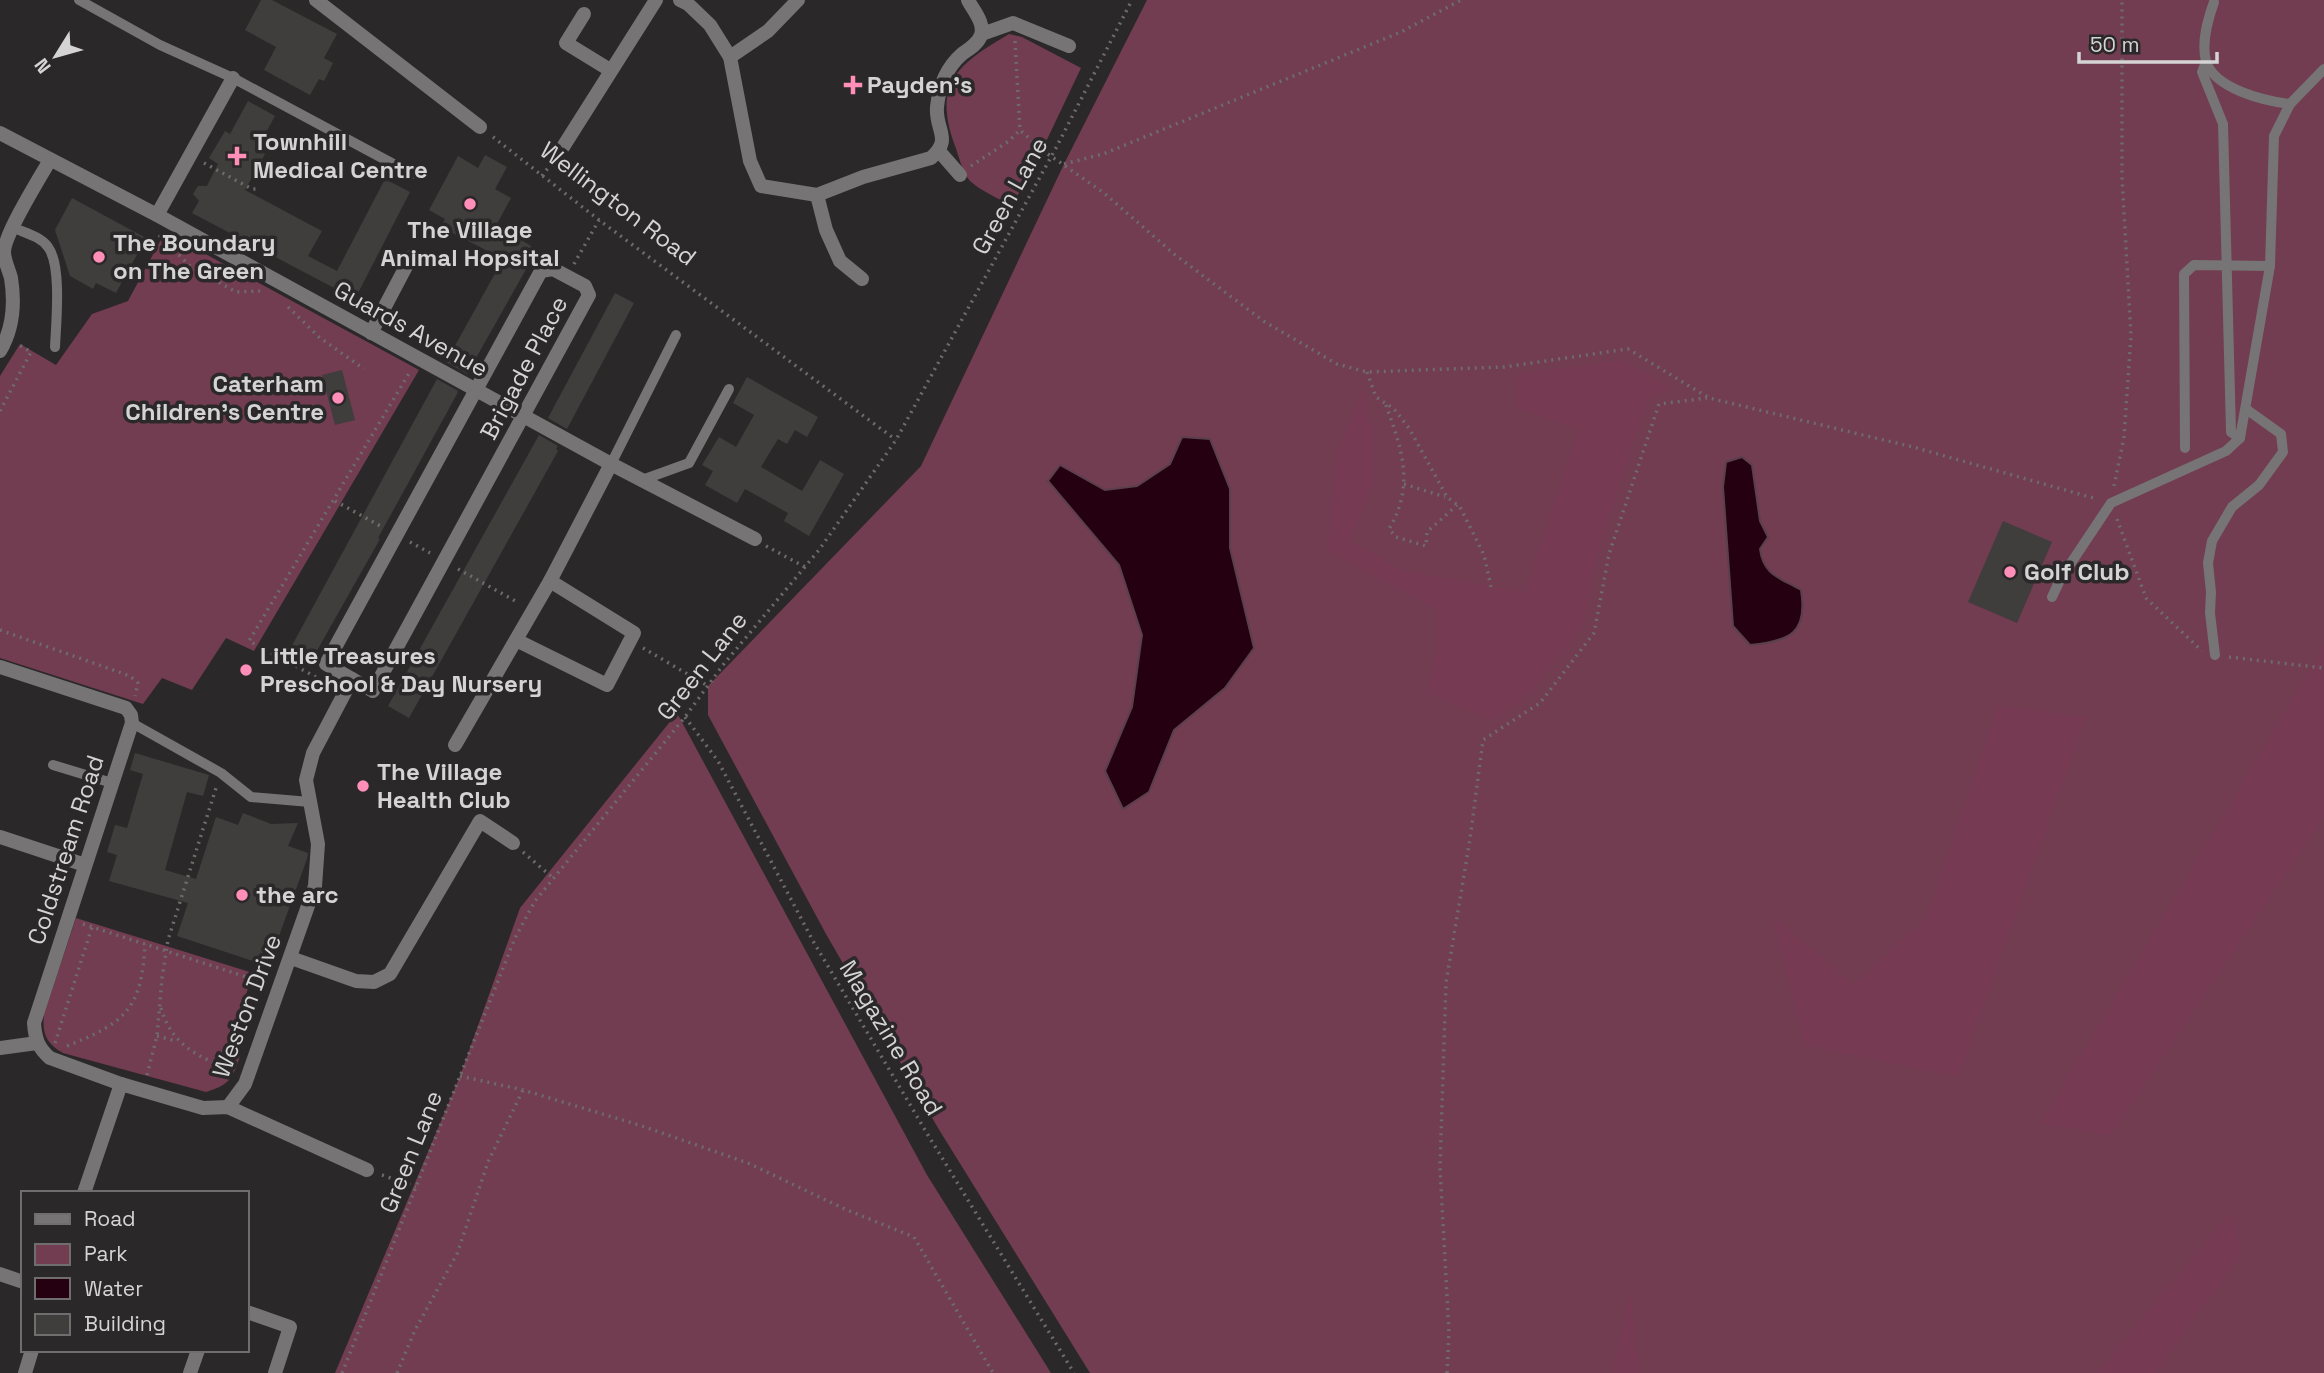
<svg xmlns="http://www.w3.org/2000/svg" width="2324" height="1373" font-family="'Space Grotesk',sans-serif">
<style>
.green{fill:#723c51}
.forest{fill:#763a52}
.water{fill:#250011;stroke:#5a404c;stroke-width:2}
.building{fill:#403d3d}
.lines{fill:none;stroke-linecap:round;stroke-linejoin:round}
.path{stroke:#6e6b6c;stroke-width:3.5;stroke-dasharray:2 5;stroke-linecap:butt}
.lane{stroke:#767475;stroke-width:10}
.street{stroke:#767475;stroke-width:14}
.poi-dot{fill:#ff8eb9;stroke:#2b2829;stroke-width:2.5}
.labels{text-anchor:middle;stroke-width:7;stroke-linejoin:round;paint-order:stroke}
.poi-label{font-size:24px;font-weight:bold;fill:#d5d4d4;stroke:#2b2829;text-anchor:start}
.street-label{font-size:24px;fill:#d5d4d4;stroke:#2b2829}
</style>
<rect width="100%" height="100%" fill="#2b2829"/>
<!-- green -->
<g class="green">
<path d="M1147,0H2324V1373H1090L938,1128L826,934L708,715V686L921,466L1064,164Z"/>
<path d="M1009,34L1022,37L1081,68L1042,150L1012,206C1000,199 979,190 970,181C962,172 959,156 955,146C932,83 958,64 1009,34Z"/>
<path d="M165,232L419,370L254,651L226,638L192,690L162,678L143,704L0,658V376L20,344L56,365L92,314L128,301Z"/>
<path d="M677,713L927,1175L1051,1373H335L460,1076L520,908Z"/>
<path d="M76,918L253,973L229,1048L241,1053C233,1077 232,1084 206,1092L63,1053C46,1043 42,1034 44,1014Z"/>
</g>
<!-- forest -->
<g class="forest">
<path d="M1624,360L1672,390L1648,397L1596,557L1584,625L1531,692L1493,720L1427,693L1438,646L1437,609L1328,551L1337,455L1362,389L1373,432L1374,479L1350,541L1403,571L1525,592L1579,428L1516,408L1519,374Z"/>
<path d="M2324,646V816L2110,1135L2041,1123Z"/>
<path d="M1998,706L2086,717L1958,1077L1805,1045L1773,917L1854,985L1927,917Z"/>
<path d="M2231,1212L2242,1253L2155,1373H2097Z"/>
<path d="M1631,1292L1639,1373H1612Z"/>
</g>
<!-- water -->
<g class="water">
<path d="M1182,437L1210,439L1230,489V548L1254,648L1225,688L1174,730L1149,792L1123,809L1105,771L1132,707L1142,635L1119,565L1048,481L1060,465L1105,490L1137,486L1170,464Z"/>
<path d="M1742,457L1752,465L1760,521L1768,537L1760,549C1763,575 1780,578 1801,590C1808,633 1790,641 1750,645L1733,626L1723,487L1726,462Z"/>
</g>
<!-- building -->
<g class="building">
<path d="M261,0H272L337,34L324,58L333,63L324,81L319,79L310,95L264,70L276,47L245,30Z"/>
<path d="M248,101L275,116L257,149L265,154L245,190L322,231L308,256L337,271L385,179L410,192L355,299L192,213L199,201L193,194L198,186H207L218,164L209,158L225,131L230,134Z"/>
<path d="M485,155L507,167L495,189L511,198L497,224L537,250L467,374L446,362L503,259L441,227L445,219L429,210L458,156L478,168Z"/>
<path d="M72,198L146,238L116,293L96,283L93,289L70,276L55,230Z"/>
<path d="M615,293L634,303L567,429L548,418Z"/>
<path d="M342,370L355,420L335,425L322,375Z"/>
<path d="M747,377L818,417L807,437L795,430L787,444L778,439L761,467L802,491L820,460L844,474L809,536L784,521L788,513L745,489L737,503L705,485L713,471L702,465L719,437L736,447L754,415L733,403Z"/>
<path d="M437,379L458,391L457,394L378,538L380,539L310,663L289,651Z"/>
<path d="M539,435L558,446L556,449L558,451L409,718L388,706Z"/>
<path d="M2003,521L2052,542L2017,623L1968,602Z"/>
<path d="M135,753L209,775L203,796L187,792L165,870L196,879L216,817L238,825L243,813L271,824L298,823L288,846L308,853L307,859L268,966L177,936L188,903L109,881L117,855L107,852L115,825L127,828L143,774L130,770Z"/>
</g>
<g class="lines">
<!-- path -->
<g class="path">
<path d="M1015,41L1020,130L1042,150L1104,193L1174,254L1265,322L1337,364L1367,372L1504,367L1628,349L1709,398L1913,447L2097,499"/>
<path d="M493,137L599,220L896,440"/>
<path d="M204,163L252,189H260"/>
<path d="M1064,164L1103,154L1401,32L1461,0"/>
<path d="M971,166L1009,141L1020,130"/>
<path d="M542,176L554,160"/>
<path d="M159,235L190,266L236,292L260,291"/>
<path d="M574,264L599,220"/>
<path d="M288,307L319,337L364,369"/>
<path d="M1367,372L1376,397L1394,409L1409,428L1447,497L1460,507L1484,555L1491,587"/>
<path d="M1386,405C1402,450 1415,485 1389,529L1396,537L1426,546L1427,532L1457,505"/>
<path d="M0,411L31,352L19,345"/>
<path d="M1404,484L1445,497"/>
<path d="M2114,486L2124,437L2131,336L2122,177V0"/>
<path d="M335,501L384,528"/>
<path d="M2117,519L2146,598L2202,651"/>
<path d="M410,542L430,553"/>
<path d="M766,546L805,567"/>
<path d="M458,569L519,603"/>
<path d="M0,630L130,676L138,683L135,696"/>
<path d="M643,648L708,686"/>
<path d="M2229,657L2324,668"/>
<path d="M316,677L249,641L411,370"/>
<path d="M685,717L718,761L813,941L928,1135L1074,1373"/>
<path d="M523,852L553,878"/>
<path d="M83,924L265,983"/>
<path d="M161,1008C171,1044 199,1059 233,1069"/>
<path d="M157,1036L176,1041"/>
<path d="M55,1043L92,927"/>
<path d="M67,1046C125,1023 142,1009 145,944"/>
<path d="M147,1075L157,1036L162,978L168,940L216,788"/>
<path d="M460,1076L523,1090L639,1125L748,1163L847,1210L914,1237L993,1373"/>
<path d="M382,1175L416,1187"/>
<path d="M342,1373L515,938L535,901L685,717L723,665L819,550L896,440L1057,146L1132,0"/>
<path d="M397,1373L415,1330L457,1254L488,1162L523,1090"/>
<path d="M1447,1373L1449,1333L1440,1168L1446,983L1470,839L1483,740L1540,703L1594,633L1609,554L1659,404L1707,398"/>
</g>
<!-- lane -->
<g class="lane">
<path d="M79,0L160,45L233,78L412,174"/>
<path d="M2214,2C2208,19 2201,42 2206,61C2214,89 2265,101 2290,104"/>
<path d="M2206,62L2202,72L2223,124L2231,432L2240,438"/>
<path d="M14,228C25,233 40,236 48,247C62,265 56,324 55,347"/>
<path d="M2185,448L2184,274L2194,265L2270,266"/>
<path d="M611,464L676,335"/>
<path d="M642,480L689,463L729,389"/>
<path d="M2052,597L2061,578L2111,503L2226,451L2240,438L2270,266L2274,136L2290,104L2324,69"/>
<path d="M2215,655L2210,613L2211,592L2208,563L2212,541L2232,507L2259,485L2283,452L2281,434L2246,409"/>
<path d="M132,723L221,773L251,797L310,802"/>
<path d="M53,765L112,783"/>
</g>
<!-- street -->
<g class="street">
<path d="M316,0L480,127"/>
<path d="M680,0L688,4L710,25L730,57L750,161L761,186L817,195L863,177L931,158C953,139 935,130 937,107C939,86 946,68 962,54C969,49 978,44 981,35C985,23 973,10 968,0"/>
<path d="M584,14L566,43L610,70"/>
<path d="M982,34L1013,23L1069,46"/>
<path d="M730,57L768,31L798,0"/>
<path d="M0,133L157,215L611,464L755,539"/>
<path d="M563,147L656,0"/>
<path d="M939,151L960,175"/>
<path d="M817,195L826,230L840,261L862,279"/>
<path d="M157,215L233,78"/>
<path d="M553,269L585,286L589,295L373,691L326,664L541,271Z"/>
<path d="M371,333L411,257"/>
<path d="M0,351C13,329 15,303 11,278C9,270 4,260 4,252C4,235 40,177 50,160"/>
<path d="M516,640L607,685L634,633L550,581"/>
<path d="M0,667L126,708L131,715L132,723L34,1023C35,1038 38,1048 50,1058L121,1084L203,1108L228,1107L367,1170"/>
<path d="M455,745L550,581L611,464"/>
<path d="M0,837L85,865"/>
<path d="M291,958L356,981L374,982L390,974L480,821L513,843"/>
<path d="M0,1048L37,1043"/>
<path d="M228,1107L245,1084L315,886L318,844L306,780L313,753L352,679"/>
<path d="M84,1193L121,1084"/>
<path d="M0,1274L23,1282"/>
<path d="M247,1312L290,1327L275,1373"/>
<path d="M25,1373L32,1350"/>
<path d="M190,1373L198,1350"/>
</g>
</g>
<!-- markers -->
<g class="poi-dot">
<path d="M849.5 74.5h7v7h7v7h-7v7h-7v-7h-7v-7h7z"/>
<path d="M233.5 145.5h7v7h7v7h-7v7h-7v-7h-7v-7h7z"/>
<circle cx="470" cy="204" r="7"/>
<circle cx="99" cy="257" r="7"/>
<circle cx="338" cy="398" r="7"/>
<circle cx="2010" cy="572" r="7"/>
<circle cx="246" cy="670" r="7"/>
<circle cx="363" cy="786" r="7"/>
<circle cx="242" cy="895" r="7"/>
</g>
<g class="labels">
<!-- poi labels -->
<g class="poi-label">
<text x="867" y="93">Payden's</text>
<text x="253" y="150">Townhill<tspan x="253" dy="28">Medical Centre</tspan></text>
<text x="470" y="238" text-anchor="middle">The Village<tspan x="470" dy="28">Animal Hopsital</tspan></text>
<text x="113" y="251">The Boundary<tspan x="113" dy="28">on The Green</tspan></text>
<text x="324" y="392" text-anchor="end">Caterham<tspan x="324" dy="28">Children's Centre</tspan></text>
<text x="2024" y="580">Golf Club</text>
<text x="260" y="664">Little Treasures<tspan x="260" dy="28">Preschool &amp; Day Nursery</tspan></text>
<text x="377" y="780">The Village<tspan x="377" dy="28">Health Club</tspan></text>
<text x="256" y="903">the arc</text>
</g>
<!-- street labels -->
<g class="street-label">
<text transform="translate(1010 196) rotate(-61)" y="8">Green Lane</text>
<text transform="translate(618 204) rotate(37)" y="8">Wellington Road</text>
<text transform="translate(411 329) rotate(29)" y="8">Guards Avenue</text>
<text transform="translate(524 368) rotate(-62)" y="8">Brigade Place</text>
<text transform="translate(702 666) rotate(-52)" y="8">Green Lane</text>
<text transform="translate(66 850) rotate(-72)" y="8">Coldstream Road</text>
<text transform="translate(247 1006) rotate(-69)" y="8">Weston Drive</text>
<text transform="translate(891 1038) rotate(59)" y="8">Magazine Road</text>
<text transform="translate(411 1152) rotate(-68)" y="8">Green Lane</text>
</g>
</g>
<!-- legend -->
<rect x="21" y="1191" width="228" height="161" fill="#2b2829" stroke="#6f6d6d" stroke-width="2"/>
<rect x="35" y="1214" width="35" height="10" fill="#767475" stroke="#6f6d6d" stroke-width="2"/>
<text x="84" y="1226" font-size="21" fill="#d5d4d4">Road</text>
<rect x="35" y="1244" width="35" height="21" fill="#723c51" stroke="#6f6d6d" stroke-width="2"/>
<text x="84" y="1261" font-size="21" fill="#d5d4d4">Park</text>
<rect x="35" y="1278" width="35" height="21" fill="#250011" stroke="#6f6d6d" stroke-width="2"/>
<text x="84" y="1296" font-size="21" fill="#d5d4d4">Water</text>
<rect x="35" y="1314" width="35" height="21" fill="#403d3d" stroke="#6f6d6d" stroke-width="2"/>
<text x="84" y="1331" font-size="21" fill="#d5d4d4">Building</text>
<!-- north arrow -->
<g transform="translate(56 56) rotate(233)" stroke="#2b2829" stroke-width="5" paint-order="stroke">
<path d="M0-5L12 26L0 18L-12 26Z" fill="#d5d4d4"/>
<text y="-10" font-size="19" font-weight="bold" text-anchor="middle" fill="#d5d4d4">N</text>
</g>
<!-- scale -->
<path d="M2079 52v10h138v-10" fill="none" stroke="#d5d4d4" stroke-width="3.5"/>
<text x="2090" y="52" font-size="21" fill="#d5d4d4" stroke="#2b2829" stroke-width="5" paint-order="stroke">50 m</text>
</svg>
